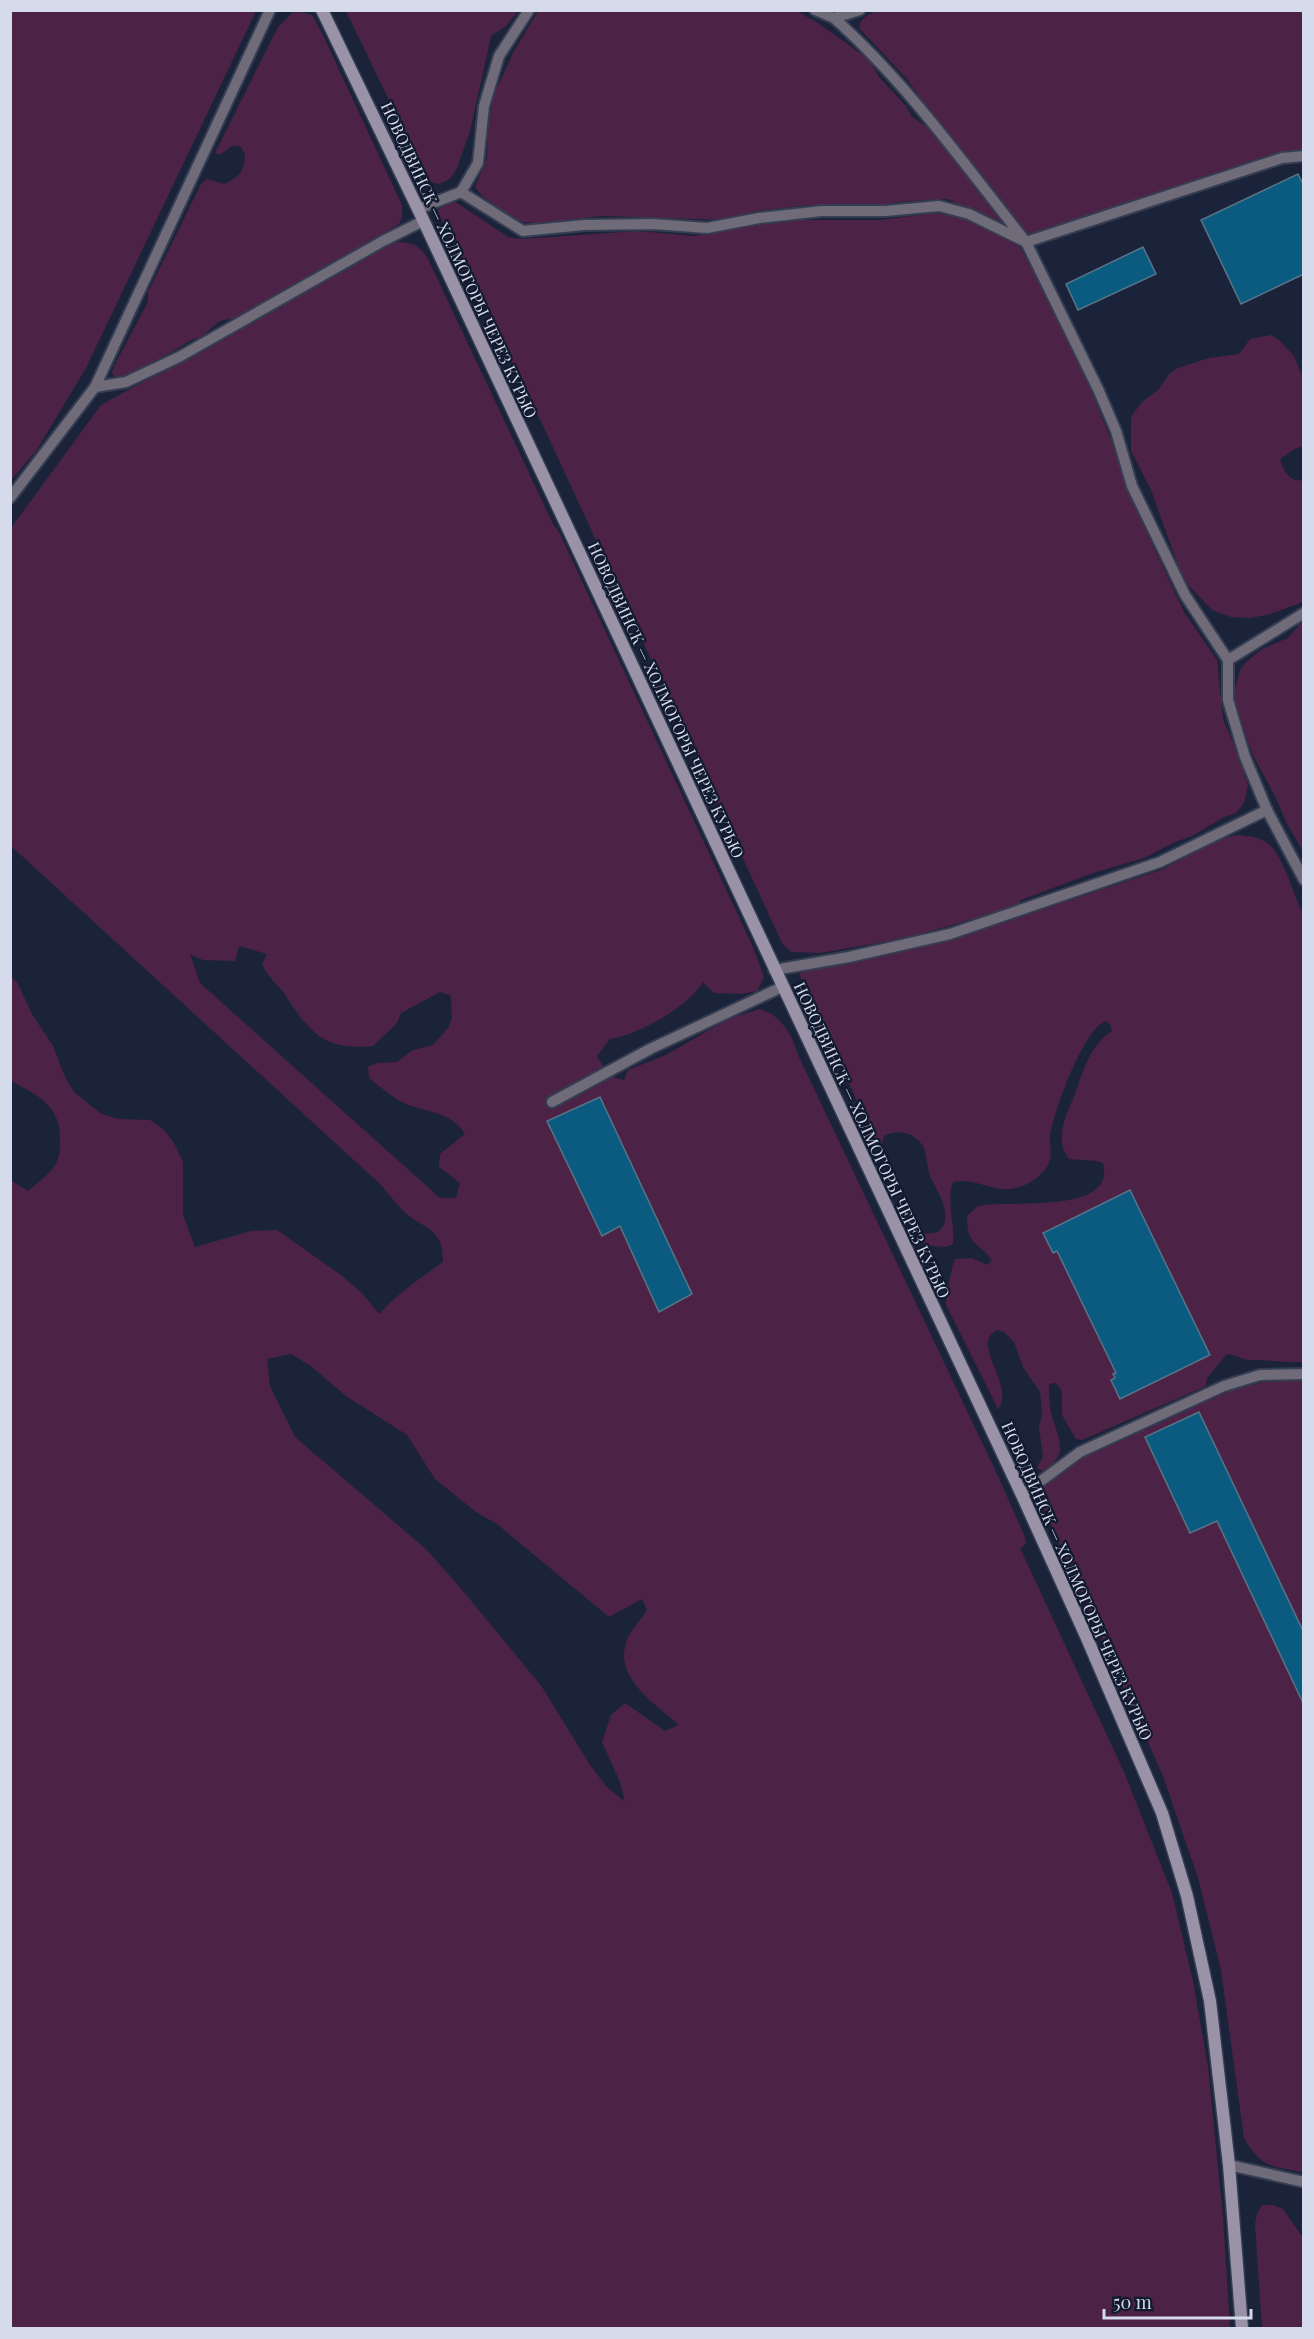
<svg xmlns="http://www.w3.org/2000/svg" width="1314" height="2339" font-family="'Playfair Display',serif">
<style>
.green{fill:#4c2346;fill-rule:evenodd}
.building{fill:#0b5b81;stroke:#587587;stroke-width:1.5}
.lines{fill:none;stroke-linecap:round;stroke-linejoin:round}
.lane-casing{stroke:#353d53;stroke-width:14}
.secondary-casing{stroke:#353d53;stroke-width:15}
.lane{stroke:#6f6b78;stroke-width:10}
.secondary{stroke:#9a93a7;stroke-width:12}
.labels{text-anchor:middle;stroke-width:4.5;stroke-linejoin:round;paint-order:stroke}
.street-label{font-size:16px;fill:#d5dbeb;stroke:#121a2f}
</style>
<rect width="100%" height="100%" fill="#1b233a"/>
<!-- green -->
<g class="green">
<path d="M879,10L1303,11V153L1027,238L940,126L907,79L859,28C860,17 869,14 879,10Z"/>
<path d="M10,11H256L86,368L36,451L11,480Z"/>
<path d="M346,11H518L506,26L491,36L470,131L457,168L450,179L439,184L428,181Z"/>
<path d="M538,11H796L815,21L870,60L879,77L906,106L912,117L929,128L1007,225L994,224L948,199L897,202L877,206L810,205L756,211L726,220L602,216L535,223L523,222L508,215L483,197L475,187L487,158L488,127L493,97L513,53Z"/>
<path d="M300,12L312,15L321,31L402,205V217L399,224L235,320C213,315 209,339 193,339L128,378L114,376L112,373L114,366L148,302V292L201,184L207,179L224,184C239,178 245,170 245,154L240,146H232L219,155L215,153L278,27L292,13Z"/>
<path d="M454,201L508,237L521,239L638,231L694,236L786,220H880L935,213L966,218L1020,247L1072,342L1154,548L1184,612L1217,660L1223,719L1239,756L1248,786L1244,803L1236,813L1224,817L1192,836L1175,842L1144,858L1093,873L1021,900L1017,906L907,938L820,953L791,952L782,943L546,432L437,210Z"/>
<path d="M394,242C411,242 419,244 428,259L554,526L558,530L753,947L764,977L757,991L742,994L714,993L703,982C688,1007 638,1035 610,1039L597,1056L609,1076L624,1080L628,1070L666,1055L728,1019L760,1009C783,1016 792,1036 799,1057L998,1476L1025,1537L1026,1544L1020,1548L1124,1772L1172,1893L1193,1981L1208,2067L1223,2217L1230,2328H11L10,1180L28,1191C37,1183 49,1175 55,1165C61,1156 60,1147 60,1137C60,1105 36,1094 11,1081L10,976L17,982L32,1014L53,1046L65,1077L74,1092L100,1113L117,1119L150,1120L164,1130L174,1143L183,1162V1215L195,1247L251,1231L277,1230L341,1275L362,1293L379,1314C398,1293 421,1278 443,1262C443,1232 431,1231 409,1216C398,1207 390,1195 380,1184L10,845L11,528L101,405ZM239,946L267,954L262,964C267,976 276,983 284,993C309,1032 324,1051 373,1046L397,1023L401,1013L440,992L451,996L452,1018L448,1028L433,1045L413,1050L397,1062L377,1063L368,1067L369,1078C379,1086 390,1095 400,1101C423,1113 451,1110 465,1134L440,1154L439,1167L460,1183L456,1198H440L200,983L190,954L203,960L235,961ZM291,1354L311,1366L346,1396L407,1435L435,1479L476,1512L497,1524L609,1617L642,1599L647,1610C640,1622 627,1633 625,1647C617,1680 658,1706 679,1725L665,1731L625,1703L611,1715L602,1742L620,1782L625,1802L606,1786L590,1765L542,1687L463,1591L427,1550L295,1437L270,1386L267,1359Z"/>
<path d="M1271,335L1279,340L1294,356L1303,378V446L1295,449L1280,459C1283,470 1290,483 1303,480V602L1267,615L1250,618L1231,617L1214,611L1208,606L1183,579L1151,490L1131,451V417L1142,402L1158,390L1170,373L1178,368L1209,358L1239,354L1250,339Z"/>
<path d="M1300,624H1303V851L1286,822L1276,798L1253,755L1235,705V688L1240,670L1246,662L1262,649L1288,638Z"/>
<path d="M1236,835C1246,836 1258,836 1267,843C1283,854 1294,896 1303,914V1362C1285,1362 1268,1360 1250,1360C1242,1360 1235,1354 1227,1354L1207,1378L1206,1386L1082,1440L1076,1439L1062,1415V1394L1060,1388L1056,1383L1049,1384C1049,1393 1049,1404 1051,1413C1058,1439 1071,1454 1043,1471L1037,1468L1043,1456L1039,1428L1042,1413L1040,1392L1023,1367L1014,1342L1004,1332L998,1330C968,1342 1016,1385 998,1409L946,1305C946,1299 952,1263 955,1259L972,1258L987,1265L992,1260C978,1241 967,1247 967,1216L978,1206C1007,1199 1117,1216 1103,1163L1097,1161L1069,1159C1053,1138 1067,1114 1075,1094C1084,1069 1089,1047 1112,1031L1111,1025L1106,1021C1083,1029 1054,1111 1050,1135C1049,1143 1052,1151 1050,1159C1048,1169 1038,1178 1029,1183C997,1200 980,1176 953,1182C946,1202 955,1224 953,1244L945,1247L925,1245L919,1233C926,1233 936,1235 941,1229C954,1215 936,1189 930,1176C927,1167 927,1157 924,1148C917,1133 897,1128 884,1136L880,1151L799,974L805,970L950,940L1161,870L1220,839Z"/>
<path d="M1303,1379V2172C1271,2166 1261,2168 1244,2138L1221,1970L1198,1878L1163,1776L1037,1493L1044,1485L1084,1457L1229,1391L1263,1382Z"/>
<path d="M1262,2205H1273L1283,2209L1303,2238V2328H1262L1255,2224L1257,2214Z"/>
</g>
<!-- building -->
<g class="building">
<path d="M1298,174L1304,186V274L1241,304L1201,220Z"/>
<path d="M1143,247L1156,274L1078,310L1066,284Z"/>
<path d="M600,1097L692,1294L659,1312L620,1226L602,1236L547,1121Z"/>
<path d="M1130,1190L1210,1355L1120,1399L1111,1380L1115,1378L1113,1374L1116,1373L1057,1251L1053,1253L1043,1233Z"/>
<path d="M1199,1412L1304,1633V1705L1217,1521L1190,1533L1145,1437Z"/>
</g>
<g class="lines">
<!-- lane casing -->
<g class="lane-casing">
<g id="lane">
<path d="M815,10L834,18L860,10"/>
<path d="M834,18C907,83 965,165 1026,242L1282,158L1304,156"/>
<path d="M461,192L478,163L484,106L499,56L529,10"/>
<path d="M418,209L461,192L523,231L584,225L653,224L707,228L759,218L822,211H885L939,206L969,214L1026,242L1098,389L1116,431L1132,486L1185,595L1228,660V700L1245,757L1267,810L1304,880"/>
<path d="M95,387L126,382L179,357L383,241L423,221"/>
<path d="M10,498L95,387L270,10"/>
<path d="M1228,660L1304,613"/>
<path d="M774,970L849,957L950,934L1160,862L1267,810"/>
<path d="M552,1102L650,1049L782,987"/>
<path d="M1022,1495L1080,1452L1224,1386L1260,1375L1304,1374"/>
<path d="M1229,2165L1304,2182"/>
</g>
</g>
<!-- secondary casing -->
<g class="secondary-casing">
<path id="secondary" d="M322,10L418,209L1022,1495L1086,1636L1162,1813L1187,1896L1210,2001L1229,2165L1242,2328"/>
</g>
<!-- lane -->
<use href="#lane" class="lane"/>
<!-- secondary -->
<use href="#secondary" class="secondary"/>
</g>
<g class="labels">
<!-- street labels -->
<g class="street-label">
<text transform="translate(459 260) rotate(65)" y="6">НОВОДВИНСК — ХОЛМОГОРЫ ЧЕРЕЗ КУРЬЮ</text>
<text transform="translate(666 700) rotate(65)" y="6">НОВОДВИНСК — ХОЛМОГОРЫ ЧЕРЕЗ КУРЬЮ</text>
<text transform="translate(872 1140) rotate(65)" y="6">НОВОДВИНСК — ХОЛМОГОРЫ ЧЕРЕЗ КУРЬЮ</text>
<text transform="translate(1077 1581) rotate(66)" y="6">НОВОДВИНСК — ХОЛМОГОРЫ ЧЕРЕЗ КУРЬЮ</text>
</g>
</g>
<!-- border -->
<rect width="1314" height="2339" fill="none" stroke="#d5dbeb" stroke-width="24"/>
<!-- scale -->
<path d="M1104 2309v9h147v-9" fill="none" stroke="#d5dbeb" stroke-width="3"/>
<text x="1113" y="2309" font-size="18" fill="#d5dbeb" stroke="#121a2f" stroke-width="4.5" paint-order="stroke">50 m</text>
</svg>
